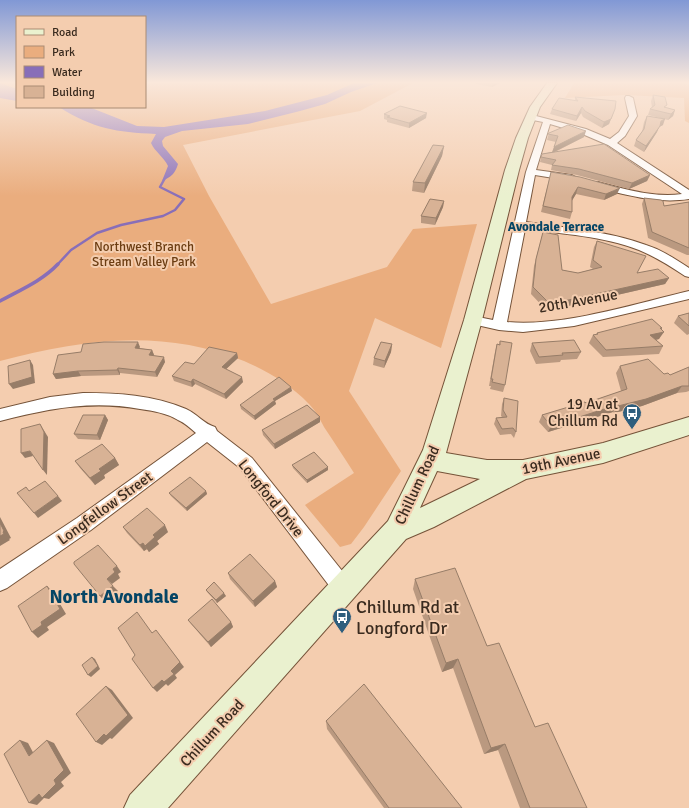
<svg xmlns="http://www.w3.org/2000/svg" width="689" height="808" font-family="Signika,sans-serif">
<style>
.green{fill:#eaad7e}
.water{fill:#886eb8}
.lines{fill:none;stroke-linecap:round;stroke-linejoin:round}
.stream-far1{stroke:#886eb8;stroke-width:2.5}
.stream{stroke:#886eb8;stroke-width:3.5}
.street-casing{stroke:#755339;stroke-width:2}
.secondary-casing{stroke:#755339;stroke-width:2}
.street{fill:#fff;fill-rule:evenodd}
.secondary{fill:#eaf1cf;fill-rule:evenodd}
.wall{fill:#ba9980}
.shaded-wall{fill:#977d68}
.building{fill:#d8b295;stroke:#977d68}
.labels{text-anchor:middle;stroke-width:4;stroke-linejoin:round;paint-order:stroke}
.far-neighbourhood-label{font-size:13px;font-weight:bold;fill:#054565;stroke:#f4cdaf}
.far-park-label{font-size:13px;fill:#6b3c11;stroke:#f4cdaf}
.street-label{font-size:15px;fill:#3a2b1f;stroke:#f4cdaf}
.poi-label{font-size:15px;fill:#3a2b1f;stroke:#f4cdaf;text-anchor:end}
.near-poi-label{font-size:18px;fill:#3a2b1f;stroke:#f4cdaf;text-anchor:start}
.near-neighbourhood-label{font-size:19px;font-weight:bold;fill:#054565;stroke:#f4cdaf}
</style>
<rect width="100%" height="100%" fill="#f4cdaf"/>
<!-- green -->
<g class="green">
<path d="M0,83H17V107H145V83H413L360,111L183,145L209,196L271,304L387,267L413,229L477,224L441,348L375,318L349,391L401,471L364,527L351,544L340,547L305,505L354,473C344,457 334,442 324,427C320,419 315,410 309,404C291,385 267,371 244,361C163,328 82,339 0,361Z"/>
<path d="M574,83H683L689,85V123L685,121L684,98L625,95L565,98Z"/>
</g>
<!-- water -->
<g class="water">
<path d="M0,83L17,89V101L0,98Z"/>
<path d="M354,83H377L351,92L325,104L300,111L248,124L182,131L165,137L162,141L163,146L178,164C175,174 171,177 162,181L168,166C164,157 155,152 151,143L156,134C116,132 94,129 59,107H89L137,126L164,127L265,111L327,95Z"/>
</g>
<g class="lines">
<!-- stream-far1 -->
<path class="stream-far1" d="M57,265L71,250L97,233L121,225L163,216L175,210L184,199L160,187L165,178"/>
<!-- stream -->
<path class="stream" d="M0,301C20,290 42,281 58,264"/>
<!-- street casing -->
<g class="street-casing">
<g id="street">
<path d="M626,96H629L633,98L637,116L625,136L617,143L689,190V199C657,204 626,195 595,187L593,185L598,182C625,189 654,198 682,194L608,145L580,133L550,124L536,170L572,175L577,178L572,181L535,175L526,222C566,228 608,231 646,245C662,250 675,259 689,268V277L685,276C670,266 656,257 639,250C603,236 563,234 525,229L507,322C563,327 634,304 689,291V299L574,326L523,332L499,330L468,323L466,320L468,317L473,316L493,320L526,172L543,122L533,120V116H536L586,129L610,139L619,132L629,116L625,98Z"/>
<path d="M83,393C118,393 153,395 186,409C197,414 204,424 215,427L217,431L252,458L351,582L355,589L351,596L344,599L337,596L240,468L207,442L91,530L7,588L0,591V569L77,518L196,433C190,428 185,423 178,420C166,413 154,411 140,409C90,400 48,409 0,421V409L50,397Z"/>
</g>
</g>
<!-- secondary casing -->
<g class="secondary-casing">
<path id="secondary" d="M547,83H557L540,107L528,138L519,170L482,320L446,453L487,460H523L603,443L689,417V435L603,463L526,479L434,527L406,539L168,808H124L130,795L388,521L423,450L464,320L505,170L516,138L530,107ZM437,471L480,479L420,508Z"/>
</g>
<!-- street -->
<use href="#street" class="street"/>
<!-- secondary -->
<use href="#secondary" class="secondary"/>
</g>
<!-- wall -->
<g class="wall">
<path d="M476,83H500L492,87L476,84Z"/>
<path d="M653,95L666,108L675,110L673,116L668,120L648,115L650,109L652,108L651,101Z"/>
<path d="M575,97L615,109L609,124L602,128L583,117L581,113L576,121L550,114L552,109L575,100Z"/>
<path d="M384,114L426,118L409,128L387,122V120L384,119Z"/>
<path d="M647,116L663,125L659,127L657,132L644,152L634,146L636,140L642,132L644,122Z"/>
<path d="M549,133L584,137L555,152L650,175L647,181L629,189L577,175L551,170L552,165L540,162L542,154L552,152L556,142L547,140Z"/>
<path d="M444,146L442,156L424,193L412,191L413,182Z"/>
<path d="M551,172L617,194L604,200L576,194L572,200V212L570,219L541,212Z"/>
<path d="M644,198L664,206L689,202V255H687L648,238L642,204Z"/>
<path d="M444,201L443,207L435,225L421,223V216Z"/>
<path d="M543,232L562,270L578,273L593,269L590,267L594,247L597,241L637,273L669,278L665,284L547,311L531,294L534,266Z"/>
<path d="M689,313V334L687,335L674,323L678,316Z"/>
<path d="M662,328L659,339L656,340L663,346L659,354L603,357L589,343L593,335L596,334L597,333Z"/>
<path d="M500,341L505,385L503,392L490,389L491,386H489L495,352L497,344L499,345Z"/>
<path d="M532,343L581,352L577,359L561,360L560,362L536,364L530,351Z"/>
<path d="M392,344L391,352L384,368L373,365L374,358Z"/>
<path d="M140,347L139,348L152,350L154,355L153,356L165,362L157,377L120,373V375L81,376L56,379L53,374Z"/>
<path d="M237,353L238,358L226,369L243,382L226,399L195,384L192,387L174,381L172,376L194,364Z"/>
<path d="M620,366L670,375L689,367V391L686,392L677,393L642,406L614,413L613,412L548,432L539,422L542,415L586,403L621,391L616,373Z"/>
<path d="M292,391L275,401L276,404L255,420L241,409L240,405Z"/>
<path d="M504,398L516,432L514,438L511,434L500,435L494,424L496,418L502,417L501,416L502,404Z"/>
<path d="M105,415L108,420L100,440L78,439L74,434Z"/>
<path d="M320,417V422L275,449L263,435L262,430Z"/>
<path d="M115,458L119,465L104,475L105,478L95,485L80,468L75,461Z"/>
<path d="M292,465L328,467V470L307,483L293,468Z"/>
<path d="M206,491L207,494L187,511L171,496L169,493Z"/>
<path d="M123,527L168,532L157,541L159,544L149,552L147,549L144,551L127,533Z"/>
<path d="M228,573L275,581L277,587L255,607L230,579Z"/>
<path d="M415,579L487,646L535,727L587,808H520L498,750L484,754L453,668L442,672L413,589Z"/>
<path d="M206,590L226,596L217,603L207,592Z"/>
<path d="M188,620L231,622L233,627L211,647L192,625Z"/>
<path d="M326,721L462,808H384L327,729Z"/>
</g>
<!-- shaded-wall -->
<g class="shaded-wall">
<path d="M493,83H500L492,87Z"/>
<path d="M582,107L581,113L576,121L577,116Z"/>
<path d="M615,109L609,124L602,128L604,122Z"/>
<path d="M675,110L673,116L668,120L671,114Z"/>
<path d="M427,113L426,118L409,128V123Z"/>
<path d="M665,119L663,125L659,127L657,132L644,152L646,146L661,121Z"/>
<path d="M586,131L584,137L552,153L554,147Z"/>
<path d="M444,146L442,156L424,193L425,183Z"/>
<path d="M650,175L647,181L629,189L632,183Z"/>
<path d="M578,187L576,194L570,204L572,197Z"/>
<path d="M620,188L617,194L604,200L606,194Z"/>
<path d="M444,201L443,207L435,225L436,218Z"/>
<path d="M669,278L665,284L547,311L550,304Z"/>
<path d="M660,328H662L658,333L664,332L659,339L646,342L650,335Z"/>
<path d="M138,342L140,347L137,352L135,348Z"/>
<path d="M392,344L391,352L384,368L385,361Z"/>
<path d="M152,350L154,355L150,360L149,355Z"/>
<path d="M237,353L238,358L223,372L222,367Z"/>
<path d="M164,357L165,362L157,377L155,372Z"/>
<path d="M30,360L33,365L35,383L13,389L9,384Z"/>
<path d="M118,368L120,373V375L117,370Z"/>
<path d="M78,371L81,376L56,379L53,374Z"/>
<path d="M242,377L243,382L226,399L224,394Z"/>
<path d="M193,379L195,384L192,387L191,382Z"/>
<path d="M682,386L677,393L642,406L614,413L618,406Z"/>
<path d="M291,387L292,391L275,401L276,404L255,420L254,416L273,399Z"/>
<path d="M617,405L613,412L548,432L551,426Z"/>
<path d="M105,415L108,420L100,440L97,435Z"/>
<path d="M320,417V422L275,449L274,444Z"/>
<path d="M40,424L48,437L47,475L43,470Z"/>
<path d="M30,451L33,456L25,458L21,453Z"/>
<path d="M115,458L119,465L104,475L105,478L95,485L90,478L99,469Z"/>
<path d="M328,467V470L307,483V480Z"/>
<path d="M206,491L207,494L187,511L186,508Z"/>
<path d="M58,496L62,501L38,518L34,513Z"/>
<path d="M0,517L11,538L9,539L10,540L0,546V536L3,532L0,523Z"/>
<path d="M165,525L168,532L157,541L159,544L149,552L145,546L153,535Z"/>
<path d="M143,543L147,549L144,551L140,545Z"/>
<path d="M117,566L121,572L118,574L120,578L112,584L107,579L113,569Z"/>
<path d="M275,581L277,587L255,607L253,601Z"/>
<path d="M47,586L53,592L66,614L47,627L49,630L38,638L32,632Z"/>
<path d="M113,586L118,591L105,602L100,596Z"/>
<path d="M224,593L226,596L217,603L216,600Z"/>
<path d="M231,622L233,627L211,647L208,642Z"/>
<path d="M159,635L184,667L175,675L177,678L168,686L166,684L157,692L153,688L171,671Z"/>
<path d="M92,657L95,659L100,669L91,677L88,675Z"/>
<path d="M458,659L453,668L442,672L446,663Z"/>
<path d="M106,686L112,690L133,718L112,739L110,738L102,745L96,742Z"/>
<path d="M20,740L28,743L36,758L29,756Z"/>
<path d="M47,740L54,743L71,773L61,782L64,786L49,799L44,798L37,805L29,803L54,780Z"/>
<path d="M505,744L498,750L484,754L491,748Z"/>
</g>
<!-- building -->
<g class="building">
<path d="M653,95L665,97L667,105L664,107L675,110L671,114L650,109L655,105Z"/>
<path d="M575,97L616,101L615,109L611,119L604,122L585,111L582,107L577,116L552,109L559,98L578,101Z"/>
<path d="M400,106L427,113L409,123L387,117L390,116L384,114Z"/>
<path d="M647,116L665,119L661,121L660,126L646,146L636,140L644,129Z"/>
<path d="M568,125L586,131L554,147L558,136L548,134L549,133Z"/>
<path d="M604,144L650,175L632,183L579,169L552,165L556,160L541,157L542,154Z"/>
<path d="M433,145L444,146L425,183L413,182Z"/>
<path d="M551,172L580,177L620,188L606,194L578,187L572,197V212L543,206Z"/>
<path d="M644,198L661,200L663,201L664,206L689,202V248L652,232Z"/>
<path d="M430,199L444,201L436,218L421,216Z"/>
<path d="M543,232L558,235L562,270L578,273L602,267L593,260L597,241L646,256L637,273L658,269L669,278L550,304L533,287L536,259Z"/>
<path d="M689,313V326L678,316Z"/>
<path d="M652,319L662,328H660L664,332L650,335L663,346L606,350L593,335L598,334L597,333Z"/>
<path d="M574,340L581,352L562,353L563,355L539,357L532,343Z"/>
<path d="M500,341L512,343L505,385L492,382L493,379H491L497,344L500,345Z"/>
<path d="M104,342H138L135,348L152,350L149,355L164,357L155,372L118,368L117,370L78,371L53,374L58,355L81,352L83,344Z"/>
<path d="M381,342L392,344L385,361L374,358Z"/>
<path d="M209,347L237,353L222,367L242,377L224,394L193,379L191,382L172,376L185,362L194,364Z"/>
<path d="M648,359L664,374L668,373L670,375L689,367V386H682L646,399L618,406L617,405L551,426L542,415L585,402L586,403L627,389L620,366Z"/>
<path d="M30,360L32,377L9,384L8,366Z"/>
<path d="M279,377L291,387L273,399L275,400L254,416L240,405Z"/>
<path d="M504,398L518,401L516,432L513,428L502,429L496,418L507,417L503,410Z"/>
<path d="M307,405L320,417L274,444L262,430Z"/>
<path d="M83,415H105L97,435L74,434Z"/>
<path d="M40,424L44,432L43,470L30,451L21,453V429Z"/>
<path d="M102,444L115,458L99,469L101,471L90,478L75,461Z"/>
<path d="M314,452L328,467L307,480L292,465Z"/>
<path d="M190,477L206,491L186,508L169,493Z"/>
<path d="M45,481L58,496L34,513L17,493L26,487L29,491Z"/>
<path d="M147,508L165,525L153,535L155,537L145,546L143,543L140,545L123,527Z"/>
<path d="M0,523L4,531L3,532L4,534L0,536Z"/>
<path d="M98,545L117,566L113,569L115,572L107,579L113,586L100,596L74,564V562Z"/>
<path d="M250,554L275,581L253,601L228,573Z"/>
<path d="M455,568L487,646L499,643L535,727L548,723L587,808H530L505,744L491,748L458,659L446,663L415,579Z"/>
<path d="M214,582L224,593L216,600L206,590Z"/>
<path d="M47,586L60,609L41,622L42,625L32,632L18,606Z"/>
<path d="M212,599L231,622L208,642L188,620Z"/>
<path d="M137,612L152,633L156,630L180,662L171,671L174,674L164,682L162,680L153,688L132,659L135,655L118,628Z"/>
<path d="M92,657L98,666L88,675L82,665Z"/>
<path d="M364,684L462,808H389L326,721Z"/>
<path d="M106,686L128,715L106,736L104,734L96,742L76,714Z"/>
<path d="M20,740L29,756L47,740L64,770L54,780L56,784L42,798L39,794L29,803L4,754Z"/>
</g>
<!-- sky -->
<linearGradient id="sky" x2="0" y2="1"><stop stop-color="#8198d5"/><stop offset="0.42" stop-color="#fae8db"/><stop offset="1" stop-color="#fae8db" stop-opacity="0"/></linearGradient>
<rect width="689" height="196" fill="url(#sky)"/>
<!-- icons -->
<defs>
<g id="bus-pin" transform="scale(1)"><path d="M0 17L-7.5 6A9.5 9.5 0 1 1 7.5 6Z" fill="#2e5e7d" stroke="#f4cdaf"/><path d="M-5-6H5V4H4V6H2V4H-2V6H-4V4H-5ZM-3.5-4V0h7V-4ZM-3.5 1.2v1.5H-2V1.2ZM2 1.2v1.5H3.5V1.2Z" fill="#fff"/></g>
</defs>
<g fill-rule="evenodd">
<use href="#bus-pin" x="632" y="413"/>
<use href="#bus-pin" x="342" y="617"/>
</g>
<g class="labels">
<!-- far-neighbourhood labels -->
<g class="far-neighbourhood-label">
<text x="556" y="231">Avondale Terrace</text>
</g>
<!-- far-park labels -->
<g class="far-park-label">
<text x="144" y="251">Northwest Branch<tspan x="144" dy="15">Stream Valley Park</tspan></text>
</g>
<!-- street labels -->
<g class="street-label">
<text transform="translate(578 301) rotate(-10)" y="5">20th Avenue</text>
<text transform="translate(561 461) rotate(-12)" y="5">19th Avenue</text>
<text transform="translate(417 485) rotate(-65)" y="5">Chillum Road</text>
<text transform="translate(271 498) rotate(51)" y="5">Longford Drive</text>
<text transform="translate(105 508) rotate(-36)" y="5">Longfellow Street</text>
<text transform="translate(212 733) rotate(-47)" y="5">Chillum Road</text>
</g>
<!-- poi labels -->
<g class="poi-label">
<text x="618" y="409">19 Av at<tspan x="618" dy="17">Chillum Rd</tspan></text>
</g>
<!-- near-poi labels -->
<g class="near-poi-label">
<text x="356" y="613">Chillum Rd at<tspan x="356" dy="21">Longford Dr</tspan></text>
</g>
<!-- near-neighbourhood labels -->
<g class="near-neighbourhood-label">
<text x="114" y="603">North Avondale</text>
</g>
</g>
<!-- legend -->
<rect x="16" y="16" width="130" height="92" fill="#f4cdaf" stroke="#aa8c75"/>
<rect x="24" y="29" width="20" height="6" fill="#eaf1cf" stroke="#aa8c75"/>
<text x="52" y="36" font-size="12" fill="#3a2b1f">Road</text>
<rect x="24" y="46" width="20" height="12" fill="#eaad7e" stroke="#aa8c75"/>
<text x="52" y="56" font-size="12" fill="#3a2b1f">Park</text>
<rect x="24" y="66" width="20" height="12" fill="#886eb8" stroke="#aa8c75"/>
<text x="52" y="76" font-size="12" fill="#3a2b1f">Water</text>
<rect x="24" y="86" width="20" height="12" fill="#d8b295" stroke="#aa8c75"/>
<text x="52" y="96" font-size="12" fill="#3a2b1f">Building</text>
</svg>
